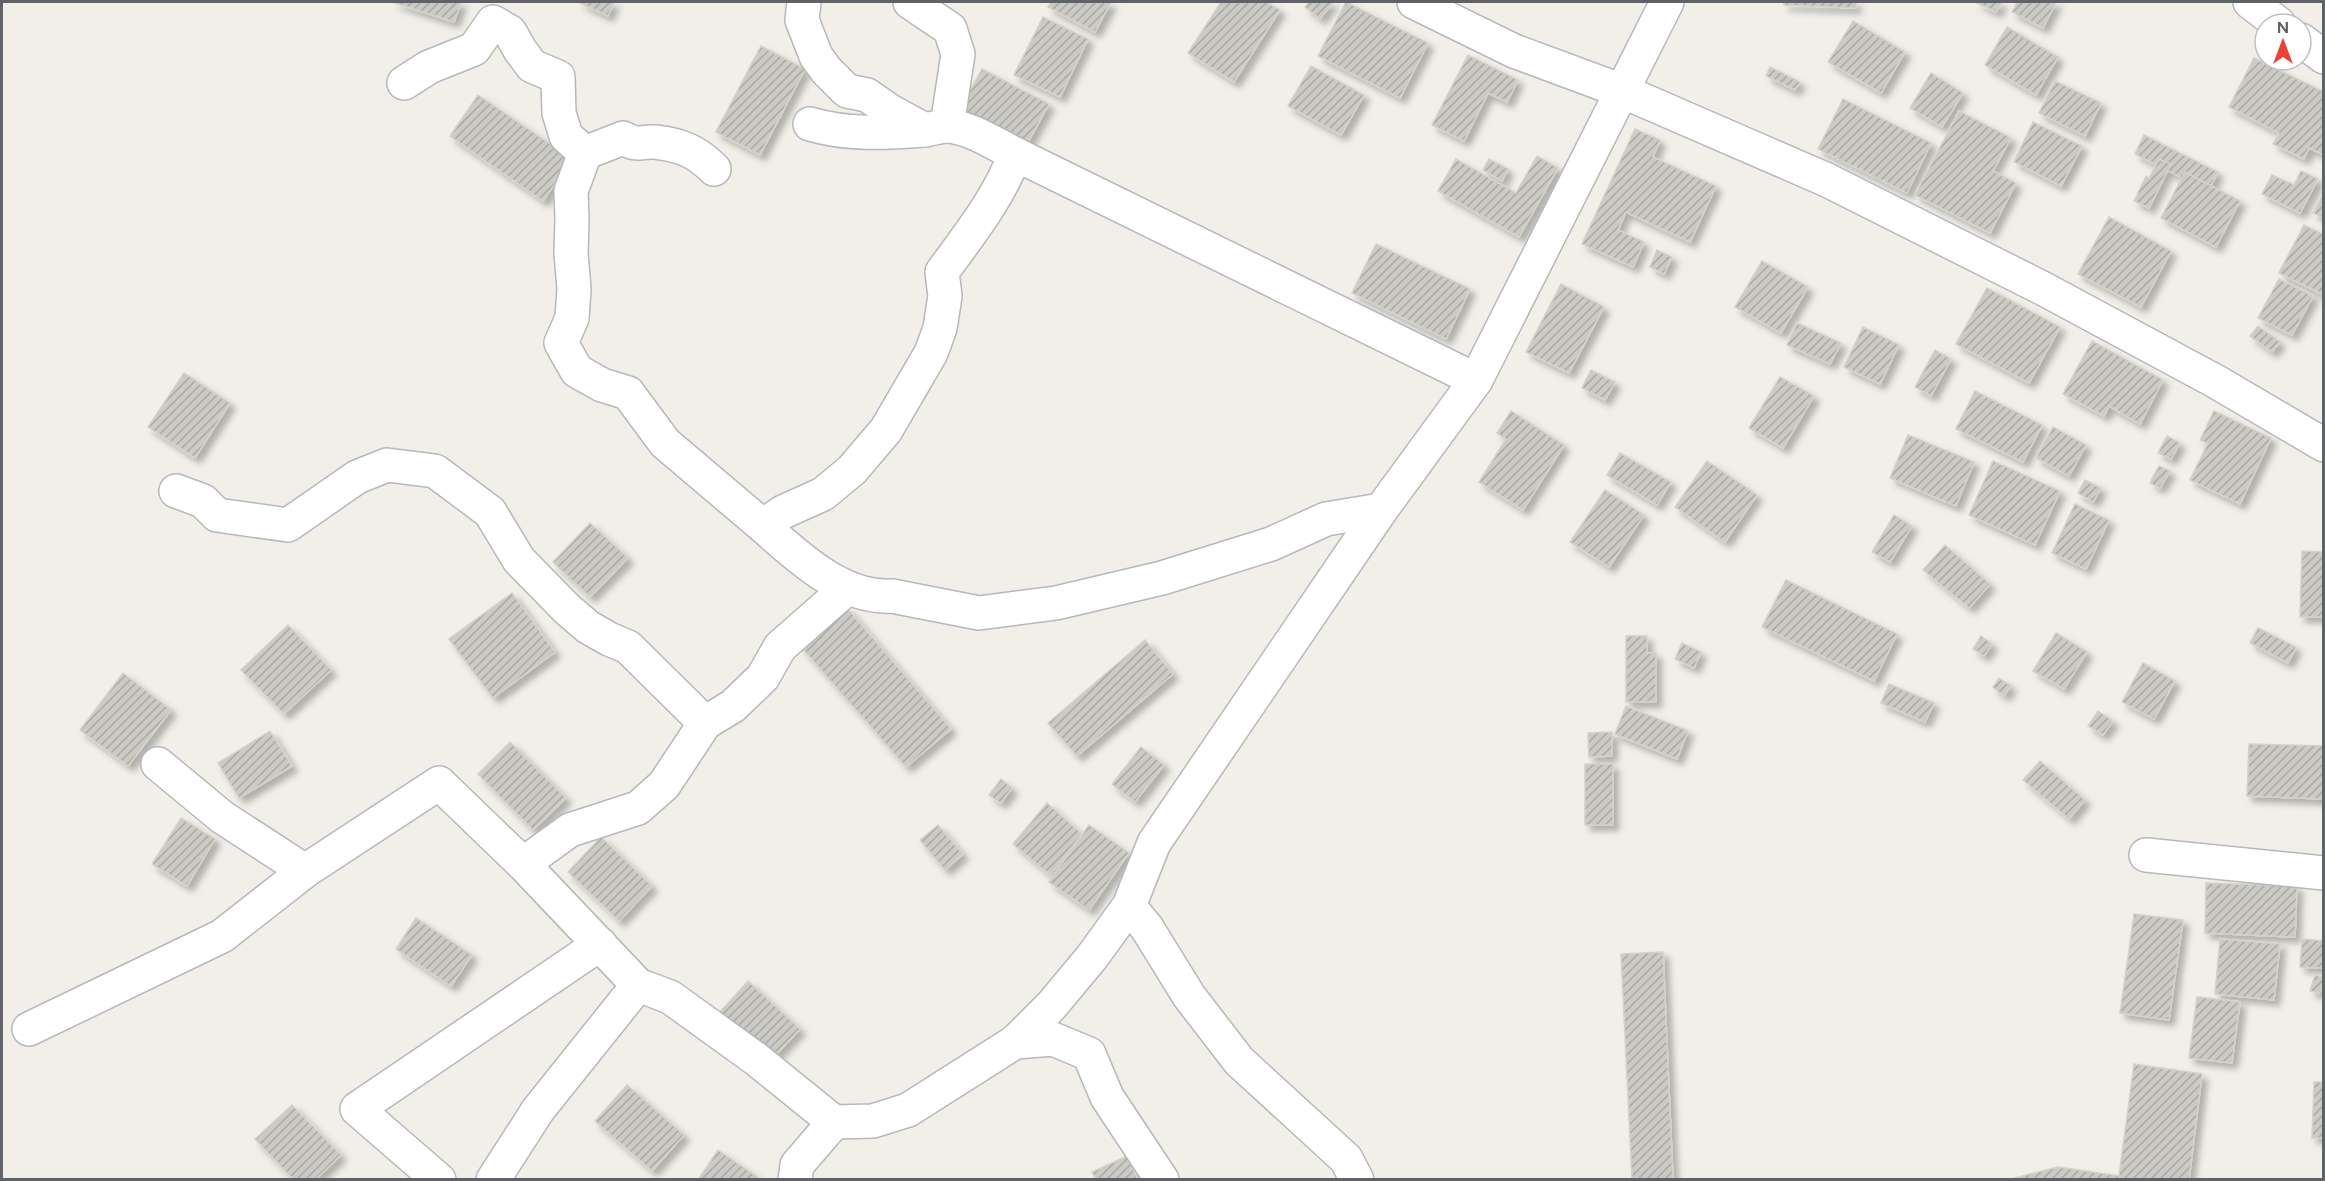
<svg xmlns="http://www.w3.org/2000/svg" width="2325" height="1181" font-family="Figtree,sans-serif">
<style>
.building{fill:url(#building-hatch);stroke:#d6d1c6;stroke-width:1.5;filter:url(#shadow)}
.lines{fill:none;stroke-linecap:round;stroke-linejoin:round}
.minor-casing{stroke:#b5b8bc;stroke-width:36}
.minor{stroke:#fff;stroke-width:33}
</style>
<defs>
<pattern id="building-hatch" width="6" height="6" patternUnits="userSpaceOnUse" patternTransform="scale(1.5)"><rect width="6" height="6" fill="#cccac5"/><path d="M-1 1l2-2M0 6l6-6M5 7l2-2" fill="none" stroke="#a9a8a4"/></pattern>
<filter id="shadow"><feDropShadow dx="5.5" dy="5.5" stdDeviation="3" flood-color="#0004"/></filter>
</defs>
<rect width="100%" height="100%" fill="#f1efe8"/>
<!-- building -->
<g class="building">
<path d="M392,2H461L454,22Z"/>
<path d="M578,2H614L608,16Z"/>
<path d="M1051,2H1111L1095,32L1048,7Z"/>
<path d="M1221,2H1266L1280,10L1234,82L1188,53Z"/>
<path d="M1309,2H1333L1320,19L1305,7Z"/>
<path d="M1346,2L1428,43L1400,98L1318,56Z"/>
<path d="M1784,2H1856V8L1784,5Z"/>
<path d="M1975,2H2002L1996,12Z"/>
<path d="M2017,2H2056L2043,28L2012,12Z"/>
<path d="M1043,17L1088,39L1060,97L1014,75Z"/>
<path d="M1853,21L1905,52L1881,93L1828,62Z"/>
<path d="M2007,27L2058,57L2036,95L1985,65Z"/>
<path d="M761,46L805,69L760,155L716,132Z"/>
<path d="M1468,55L1518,80L1507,102L1488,93L1464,141L1432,125Z"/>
<path d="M2254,58L2324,92V155L2309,148L2304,159L2273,144L2279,133L2229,107Z"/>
<path d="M1311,66L1364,95L1341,135L1288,106Z"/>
<path d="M1770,67L1800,82L1795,90L1766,76Z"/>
<path d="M982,69L1049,104L1027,144L960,109Z"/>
<path d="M1931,73L1963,93L1942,127L1910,108Z"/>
<path d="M2055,81L2101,103L2085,136L2039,113Z"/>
<path d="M478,95L572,159L543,201L450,136Z"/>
<path d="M1843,99L1931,143L1907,193L1818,149Z"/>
<path d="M1959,111L2011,138L1993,171L2016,183L1990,233L1915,195Z"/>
<path d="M2033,122L2082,146L2061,186L2014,162Z"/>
<path d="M1635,129L1660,140L1653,157L1716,186L1690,242L1626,212L1618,230L1644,242L1633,267L1582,244Z"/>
<path d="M2144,135L2218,172L2208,191L2135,154Z"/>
<path d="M1537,156L1558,168L1519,237L1438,191L1456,159L1516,193Z"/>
<path d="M1489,159L1508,169L1502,181L1483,170Z"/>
<path d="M2159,159L2171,164L2149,208L2134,201L2146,176L2149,178Z"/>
<path d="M2301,171L2318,179L2300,213L2262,194L2272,175L2294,185Z"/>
<path d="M2185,172L2240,201L2216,247L2161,218Z"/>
<path d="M2324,193V218L2313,213Z"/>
<path d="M2109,217L2171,251L2141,307L2078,274Z"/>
<path d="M2304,225L2324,235V295L2279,273Z"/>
<path d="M1376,244L1470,289L1446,339L1352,293Z"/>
<path d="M1657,250L1672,257L1664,274L1650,267Z"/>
<path d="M1762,261L1808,287L1781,333L1735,307Z"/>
<path d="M2279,279L2313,296L2292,335L2258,318Z"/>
<path d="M1561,284L1604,307L1569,373L1526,352Z"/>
<path d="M1987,288L2060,327L2029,383L1956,344Z"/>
<path d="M1797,323L1841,343L1830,364L1787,345Z"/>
<path d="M2258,326L2280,342L2272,352L2250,336Z"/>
<path d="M1863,327L1899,345L1880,384L1844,367Z"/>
<path d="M2092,341L2163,380L2140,424L2109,406L2104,416L2063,394Z"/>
<path d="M1935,350L1951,359L1931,396L1915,387Z"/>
<path d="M1591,370L1615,382L1605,400L1582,388Z"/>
<path d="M184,373L230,403L195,458L148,427Z"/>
<path d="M1780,377L1814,396L1783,448L1749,428Z"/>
<path d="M1975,391L2042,425L2023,462L1956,429Z"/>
<path d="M1511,411L1564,445L1523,510L1479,482L1506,439L1497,433Z"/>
<path d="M2214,411L2271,438L2240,504L2190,480L2208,443L2200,440Z"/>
<path d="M2053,427L2086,445L2069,476L2036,458Z"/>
<path d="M1908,435L1974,462L1956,506L1890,478Z"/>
<path d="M2167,436L2180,443L2171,459L2158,453Z"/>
<path d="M1620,453L1671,482L1657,505L1607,475Z"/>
<path d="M1707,461L1757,495L1725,542L1675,507Z"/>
<path d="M1993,461L2060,491L2035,545L1969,515Z"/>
<path d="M2159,466L2170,471L2160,488L2150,483Z"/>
<path d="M2085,480L2101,488L2093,502L2078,493Z"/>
<path d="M1605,490L1644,515L1609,567L1570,542Z"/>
<path d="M2075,504L2109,520L2086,569L2052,553Z"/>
<path d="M1894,515L1912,526L1890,562L1872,552Z"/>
<path d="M590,523L628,558L590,597L553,562Z"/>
<path d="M1945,545L1990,584L1969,608L1923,570Z"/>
<path d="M2302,551L2324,552V617H2300Z"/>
<path d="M1786,580L1897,634L1874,681L1762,627Z"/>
<path d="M512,593L555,652L493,698L449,639Z"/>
<path d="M847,608L951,729L906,767L801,647Z"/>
<path d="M288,625L331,670L284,714L241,670Z"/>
<path d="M2258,628L2296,647L2288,663L2250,643Z"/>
<path d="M2056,633L2087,652L2064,689L2033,671Z"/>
<path d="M1626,636H1647V653H1656V702H1626Z"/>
<path d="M1981,636L1992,644L1984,656L1973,649Z"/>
<path d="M1145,640L1173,674L1077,756L1048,723Z"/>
<path d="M1682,643L1701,652L1694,668L1675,659Z"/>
<path d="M2143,663L2175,681L2154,719L2122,702Z"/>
<path d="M123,673L171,710L128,766L80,730Z"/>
<path d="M1999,678L2011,686L2004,696L1993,687Z"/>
<path d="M1889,684L1934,703L1925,722L1881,703Z"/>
<path d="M1626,706L1688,731L1677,759L1615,734Z"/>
<path d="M2098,711L2113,721L2103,735L2088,726Z"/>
<path d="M270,731L292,766L239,798L218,763Z"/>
<path d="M1612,732V756L1589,757L1588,733Z"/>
<path d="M510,742L566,798L533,830L478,774Z"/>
<path d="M2249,744L2324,746V799L2247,796Z"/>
<path d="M1141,747L1164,765L1135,802L1112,784Z"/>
<path d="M2040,761L2085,800L2069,819L2023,780Z"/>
<rect x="1585" y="764" width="28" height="61"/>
<path d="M1001,779L1012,788L1001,803L989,795Z"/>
<path d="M1047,803L1082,834L1050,875L1013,844Z"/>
<path d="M181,818L215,839L187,886L152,864Z"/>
<path d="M938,825L963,854L945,870L920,840Z"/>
<path d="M1089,825L1129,853L1089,910L1049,882Z"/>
<path d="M601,837L652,886L619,921L568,872Z"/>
<path d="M2206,883L2297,886L2295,937L2205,933Z"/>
<path d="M2134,914L2183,920L2169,1020L2120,1013Z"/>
<path d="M416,918L472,955L451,986L396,949Z"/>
<path d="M2220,939L2280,944L2274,1000L2215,994Z"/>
<path d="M2302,939L2324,941L2323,968L2300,967Z"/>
<path d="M1663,952L1673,1180H1632L1621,954Z"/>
<path d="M2315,975L2324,978L2320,993L2310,991Z"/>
<path d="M748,981L800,1029L772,1059L720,1012Z"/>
<path d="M2197,997L2240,1002L2232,1063L2189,1058Z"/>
<path d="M2134,1064L2202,1074L2189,1180H2007L2058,1167L2119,1176Z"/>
<path d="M2314,1082H2324V1138H2312Z"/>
<path d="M627,1085L684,1135L652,1171L595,1121Z"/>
<path d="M292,1105L341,1155L315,1180H294L255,1139Z"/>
<path d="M718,1150L760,1179L698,1180Z"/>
<path d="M1127,1156L1138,1180H1096L1092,1172Z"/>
</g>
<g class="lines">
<!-- minor casing -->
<g class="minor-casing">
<g id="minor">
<path d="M804,2L802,20L816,56L826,70L847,91L867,95L890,111L925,130"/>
<path d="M910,2L950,29L958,54L947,126"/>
<path d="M1414,2L1514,51L1622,91L1827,180L2044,289L2215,381L2324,445"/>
<path d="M2250,2L2279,24"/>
<path d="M2301,40L2324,57"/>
<path d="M404,83L429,67L474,49L493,22L510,32L520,50L532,66L558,77L559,113L566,136L585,153L571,191L572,219L571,253L574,289L572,318L561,343L577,371L602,385L628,393L665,443L763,526"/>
<path d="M810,124C846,135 887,133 924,130C932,129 940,126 947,126C970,127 995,144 1015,154"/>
<path d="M585,153L623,138C639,147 639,141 655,142C681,145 696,151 714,169"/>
<path d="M176,491L203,501L217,515L288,525L357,477L387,465L435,471L490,512L519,560L567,609L588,627L609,639L628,647L705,723L733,706L763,677L780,647L847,588"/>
<path d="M1381,510L1326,519L1271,544L1162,578L1056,603L979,613L892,596C842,599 798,557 763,526L783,512L823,494L852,470L886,430L931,353L940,328L945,296L942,272C969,235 999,198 1015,154L1476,380"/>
<path d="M158,764L222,817L305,871"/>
<path d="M2146,855L2324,873"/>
<path d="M523,864L570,830L638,808L664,785L705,723"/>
<path d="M1129,906L1147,928L1189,996L1239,1061L1346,1159L1357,1180"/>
<path d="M29,1029L222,936L305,871L439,783L523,864L638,985L670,997L756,1059L834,1122L873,1121L908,1110L1015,1042L1052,1005L1092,957L1129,906L1154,843L1381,510L1476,380L1667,2"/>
<path d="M1015,1042L1053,1039L1089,1054L1107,1097L1162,1180"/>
<path d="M439,1180L357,1109L600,944"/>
<path d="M493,1180L538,1110L638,985"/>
<path d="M795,1180L797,1165L834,1122"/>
</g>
</g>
<!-- minor -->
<use href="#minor" class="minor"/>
</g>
<!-- border -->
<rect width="2325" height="1181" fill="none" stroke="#5f6368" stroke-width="6"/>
<!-- north arrow -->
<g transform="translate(2283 42)"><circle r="28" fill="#ffffff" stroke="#bfc1c3" stroke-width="1.5"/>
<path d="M0-4.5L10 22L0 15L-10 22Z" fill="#ea4335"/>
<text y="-9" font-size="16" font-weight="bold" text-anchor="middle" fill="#5f6368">N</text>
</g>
</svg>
